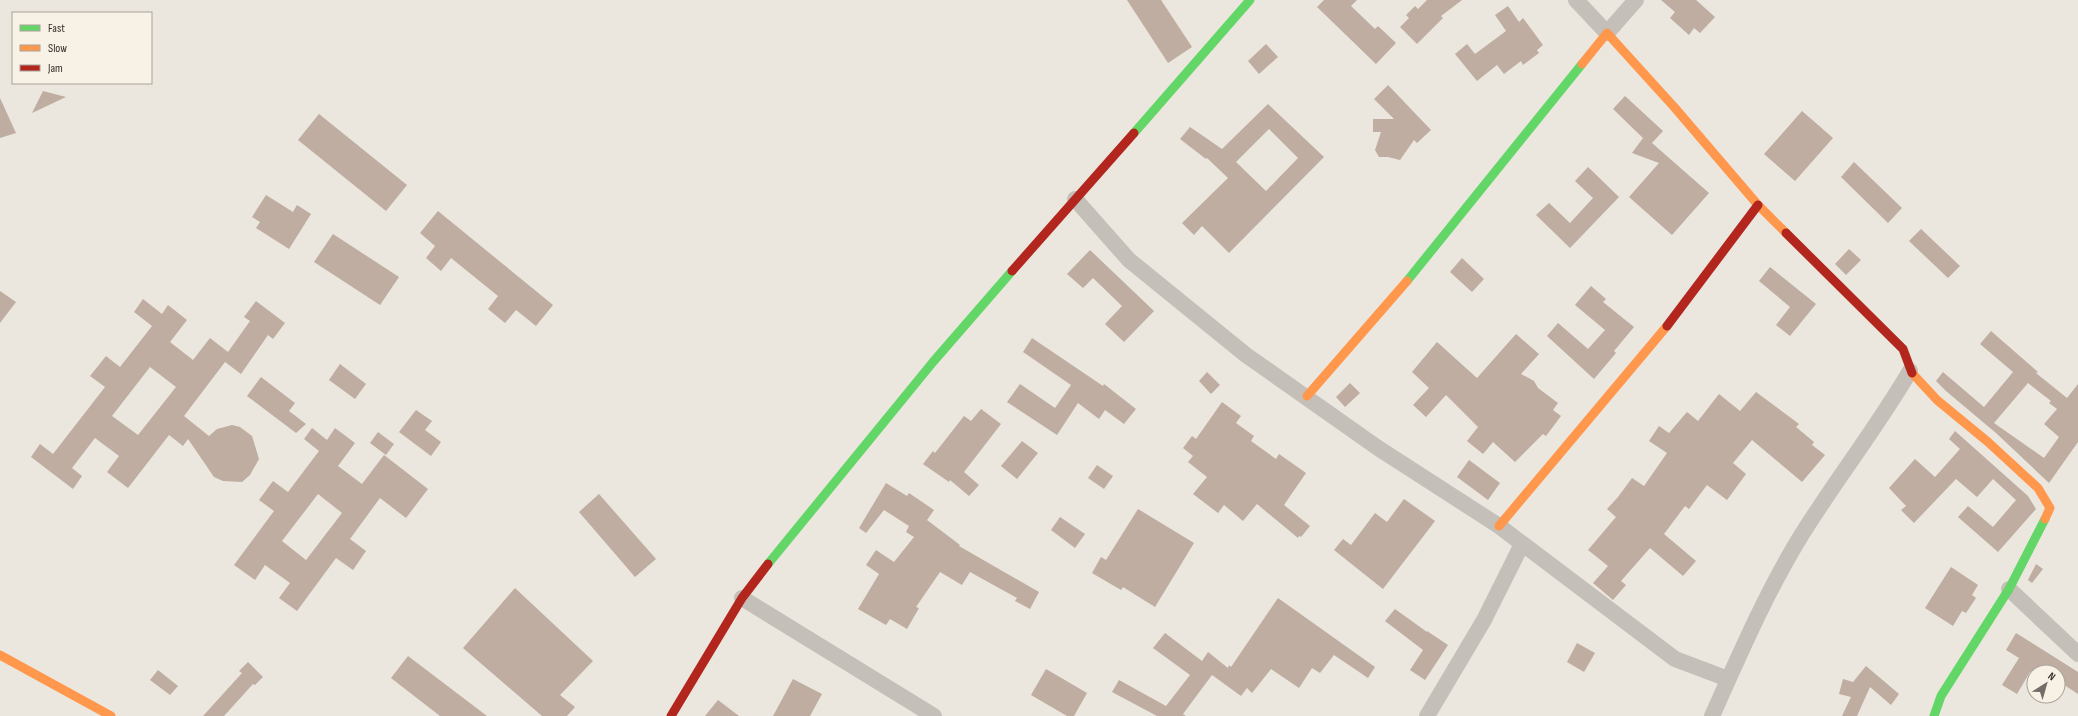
<svg xmlns="http://www.w3.org/2000/svg" width="2078" height="716" font-family="'Sofia Sans Condensed',sans-serif">
<style>
.building{fill:#beada0;fill-rule:evenodd}
.lines{fill:none;stroke-linecap:round;stroke-linejoin:round}
.street{stroke:#c4bfb8;stroke-width:16}
.fast{stroke:#63d668;stroke-width:9}
.slow{stroke:#ff974d;stroke-width:9}
.jam{stroke:#b3261e;stroke-width:9}
</style>
<rect width="100%" height="100%" fill="#ebe7de"/>
<!-- building -->
<g class="building">
<path d="M1127,0H1161L1192,47L1168,63Z"/>
<path d="M1324,0H1357L1351,6L1375,29L1378,26L1396,43L1376,64L1317,7Z"/>
<path d="M1427,0H1462L1441,16L1443,18L1417,44L1400,27L1409,18L1406,15L1415,6L1418,9Z"/>
<path d="M1661,0H1696L1715,17L1700,33L1694,28L1689,35L1670,18L1675,12Z"/>
<path d="M1508,6L1519,22L1523,18L1543,45L1537,50L1539,53L1523,65L1521,61L1504,74L1497,65L1477,81L1455,54L1467,44L1475,54L1506,31L1495,15Z"/>
<path d="M1266,44L1278,57L1259,74L1248,61Z"/>
<path d="M1388,85L1431,130L1417,143L1414,140L1400,160L1388,157H1379L1375,150L1381,132H1373V119H1394L1374,99Z"/>
<path d="M43,91L66,97L32,113Z"/>
<path d="M1625,96L1663,131L1652,143L1709,193L1672,235L1629,197L1659,163L1632,153L1643,138L1613,109Z"/>
<path d="M0,98L16,133L0,138Z"/>
<path d="M1268,104L1324,157L1229,253L1202,226L1194,235L1182,223L1228,178L1207,158L1206,159L1180,139L1190,127L1222,149ZM1269,129L1298,158L1266,191L1236,162Z"/>
<path d="M1802,111L1833,138L1795,181L1764,154Z"/>
<path d="M319,114L407,185L386,211L298,140Z"/>
<path d="M1854,162L1902,208L1888,223L1841,177Z"/>
<path d="M1588,167L1619,197L1570,248L1536,215L1549,203L1570,223L1593,198L1575,181Z"/>
<path d="M266,195L293,212L297,205L311,214L289,249L256,228L260,222L252,217Z"/>
<path d="M438,211L553,305L536,326L516,310L505,323L488,309L498,296L451,258L441,271L426,258L435,246L420,233Z"/>
<path d="M1921,229L1960,266L1948,278L1909,241Z"/>
<path d="M333,234L399,277L380,305L314,262Z"/>
<path d="M1849,249L1861,260L1846,275L1835,264Z"/>
<path d="M1090,250L1154,311L1124,342L1105,324L1122,306L1093,278L1083,288L1067,274Z"/>
<path d="M1462,258L1484,279L1472,292L1450,272Z"/>
<path d="M1770,267L1816,304L1790,336L1776,325L1790,307L1759,281Z"/>
<path d="M1591,286L1606,299L1603,302L1634,327L1614,351L1616,353L1594,379L1547,336L1558,323L1588,349L1605,330L1575,305Z"/>
<path d="M0,291L16,302L0,323Z"/>
<path d="M143,299L162,314L168,305L187,320L170,342L193,360L210,338L228,352L250,321L244,317L256,301L285,323L273,339L268,335L241,374L225,362L184,416L209,436L217,429L232,425L240,427L252,436L259,459L250,475L242,482L223,481L214,477L188,439L183,446L169,435L128,488L107,472L119,456L95,438L72,468L82,476L73,489L31,457L40,444L53,454L105,387L90,376L106,356L120,367L152,326L134,312ZM150,367L176,387L138,435L112,416Z"/>
<path d="M1991,331L2038,372L2036,373L2067,398L2078,384V442L2049,483L1996,433L1946,391L1936,381L1943,372L1984,407L2013,372L1980,344ZM2028,383L2051,401L2049,403L2057,409L2044,424L2059,437L2044,458L1994,423Z"/>
<path d="M1516,334L1539,354L1521,374L1534,381L1538,388L1558,403L1553,410L1561,416L1546,436L1543,434L1515,462L1493,442L1483,454L1467,441L1478,427L1446,395L1426,417L1413,405L1429,388L1412,372L1437,342L1477,378Z"/>
<path d="M1032,338L1103,386L1104,384L1136,409L1124,424L1105,410L1099,419L1078,403L1057,435L1007,402L1020,384L1055,408L1071,385L1023,352Z"/>
<path d="M340,364L366,384L355,399L329,380Z"/>
<path d="M1207,372L1220,385L1211,394L1199,381Z"/>
<path d="M261,377L295,403L289,411L306,424L296,433L247,396Z"/>
<path d="M1350,383L1360,393L1345,407L1336,397Z"/>
<path d="M1756,392L1799,424L1796,427L1814,442L1812,445L1825,455L1802,482L1752,440L1733,463L1746,474L1727,500L1707,485L1689,509L1685,506L1664,534L1696,561L1683,576L1650,548L1621,581L1626,585L1613,600L1593,583L1608,566L1588,550L1616,517L1607,509L1618,497L1632,478L1644,486L1667,453L1649,441L1659,426L1669,433L1687,412L1698,421L1719,394L1740,411Z"/>
<path d="M1222,402L1241,416L1236,423L1254,436L1251,441L1276,459L1279,454L1306,473L1284,505L1310,526L1301,537L1299,536L1298,538L1257,504L1243,521L1224,505L1218,513L1193,494L1207,477L1188,462L1193,456L1183,448L1192,436L1196,439Z"/>
<path d="M981,409L1001,424L964,472L979,485L969,496L950,480L949,482L923,464L933,451L935,453L964,416L971,421Z"/>
<path d="M416,410L432,421L425,430L441,442L431,456L399,432Z"/>
<path d="M312,428L327,440L335,428L355,443L338,466L362,484L384,455L428,489L406,518L380,498L350,539L366,551L353,570L336,558L297,611L279,598L290,583L265,565L255,580L234,565L274,511L259,500L273,481L288,492L319,451L304,439ZM318,494L342,513L306,560L282,541Z"/>
<path d="M1955,431L2028,496L2036,509L1998,552L1958,517L1968,506L1993,527L2016,500L1993,479L1977,497L1956,479L1914,523L1901,510L1906,506L1889,488L1915,459L1935,477L1960,449L1949,439Z"/>
<path d="M378,432L394,444L386,455L370,443Z"/>
<path d="M1022,441L1038,453L1017,479L1001,466Z"/>
<path d="M1469,460L1500,483L1488,500L1457,477Z"/>
<path d="M1097,465L1113,476L1104,489L1088,478Z"/>
<path d="M886,483L907,496L909,493L934,510L927,520L960,545L959,546L1039,592L1030,609L1015,601L1017,598L970,572L962,585L940,572L916,607L919,608L907,629L890,619L886,625L858,609L879,574L866,565L876,550L894,562L914,537L906,532L909,526L884,510L866,533L859,528Z"/>
<path d="M599,494L656,559L635,577L579,512Z"/>
<path d="M1404,499L1435,521L1383,589L1334,550L1343,539L1351,545L1375,513L1387,522Z"/>
<path d="M1138,509L1194,543L1155,607L1123,587L1121,590L1092,573L1101,557L1106,560Z"/>
<path d="M1060,517L1085,534L1075,548L1051,530Z"/>
<path d="M2036,564L2043,569L2032,583L2028,580Z"/>
<path d="M1951,567L1978,585L1972,595L1976,598L1966,613L1962,611L1953,626L1925,608Z"/>
<path d="M515,588L593,661L560,695L575,707L567,716H542L463,648Z"/>
<path d="M1278,598L1375,667L1368,678L1334,655L1320,673L1312,668L1299,688L1271,669L1252,693L1247,688L1241,696L1212,675L1183,714L1186,716H1157L1112,692L1119,680L1166,706L1190,675L1153,648L1165,633L1202,661L1208,652L1228,668L1229,665L1231,667Z"/>
<path d="M1395,609L1427,632V631L1448,645L1425,680L1410,670L1423,650L1385,621Z"/>
<path d="M2016,633L2078,672V694L2058,681V672H2030L2017,694L2002,685L2019,658L2006,650Z"/>
<path d="M1577,643L1595,653L1584,672L1567,662Z"/>
<path d="M408,656L487,716H440L391,678Z"/>
<path d="M248,662L263,677L255,685L253,684L224,716H203L242,673L239,671Z"/>
<path d="M1866,666L1899,694L1891,705L1870,687L1857,716H1842L1851,697L1839,694L1843,679L1853,682Z"/>
<path d="M1046,669L1087,693L1074,716H1067L1031,695Z"/>
<path d="M158,670L178,686L170,695L150,680Z"/>
<path d="M793,679L822,694L810,716H773Z"/>
<path d="M718,700L739,716H705Z"/>
</g>
<g class="lines">
<!-- street -->
<g class="street">
<path d="M1576,0L1607,33L1636,0"/>
<path d="M1075,199L1129,260L1246,355L1378,448L1499,526L1675,659L1728,679"/>
<path d="M2009,589L2078,654"/>
<path d="M742,598L934,716"/>
<path d="M1427,716L1484,620L1522,544"/>
<path d="M1712,716C1739,656 1765,595 1799,539C1834,482 1876,429 1910,371"/>
</g>
<!-- fast -->
<g class="fast">
<path d="M1134,133L1250,0"/>
<path d="M1407,281L1582,64"/>
<path d="M768,564L933,362L1012,271"/>
<path d="M1934,716L1941,696L2009,589L2045,519"/>
</g>
<!-- slow -->
<g class="slow">
<path d="M1582,64L1607,33L1675,108L1758,205L1786,233"/>
<path d="M1912,373L1937,400L1988,442L2038,488L2050,508L2045,519"/>
<path d="M1307,396L1407,281"/>
<path d="M1499,526L1667,326"/>
<path d="M0,655L111,716"/>
</g>
<!-- jam -->
<g class="jam">
<path d="M1786,233L1903,349L1912,373"/>
<path d="M1012,271L1134,133"/>
<path d="M1667,326L1758,205"/>
<path d="M671,716L742,598L768,564"/>
</g>
</g>
<!-- legend -->
<rect x="12" y="12" width="140" height="72" fill="#f8f1e5" stroke="#aaa299"/>
<rect x="20" y="25" width="20" height="6" fill="#63d668" stroke="#aaa299"/>
<text x="48" y="32" font-size="12" fill="#342c27">Fast</text>
<rect x="20" y="45" width="20" height="6" fill="#ff974d" stroke="#aaa299"/>
<text x="48" y="52" font-size="12" fill="#342c27">Slow</text>
<rect x="20" y="65" width="20" height="6" fill="#b3261e" stroke="#aaa299"/>
<text x="48" y="72" font-size="12" fill="#342c27">Jam</text>
<!-- north arrow -->
<g transform="translate(2046 684) rotate(37)"><circle r="19" fill="#f8f1e5" stroke="#aaa299"/>
<path d="M0-3L7 15L0 10L-7 15Z" fill="#746d67"/>
<text y="-6" font-size="11" font-weight="bold" text-anchor="middle" fill="#342c27">N</text>
</g>
</svg>
